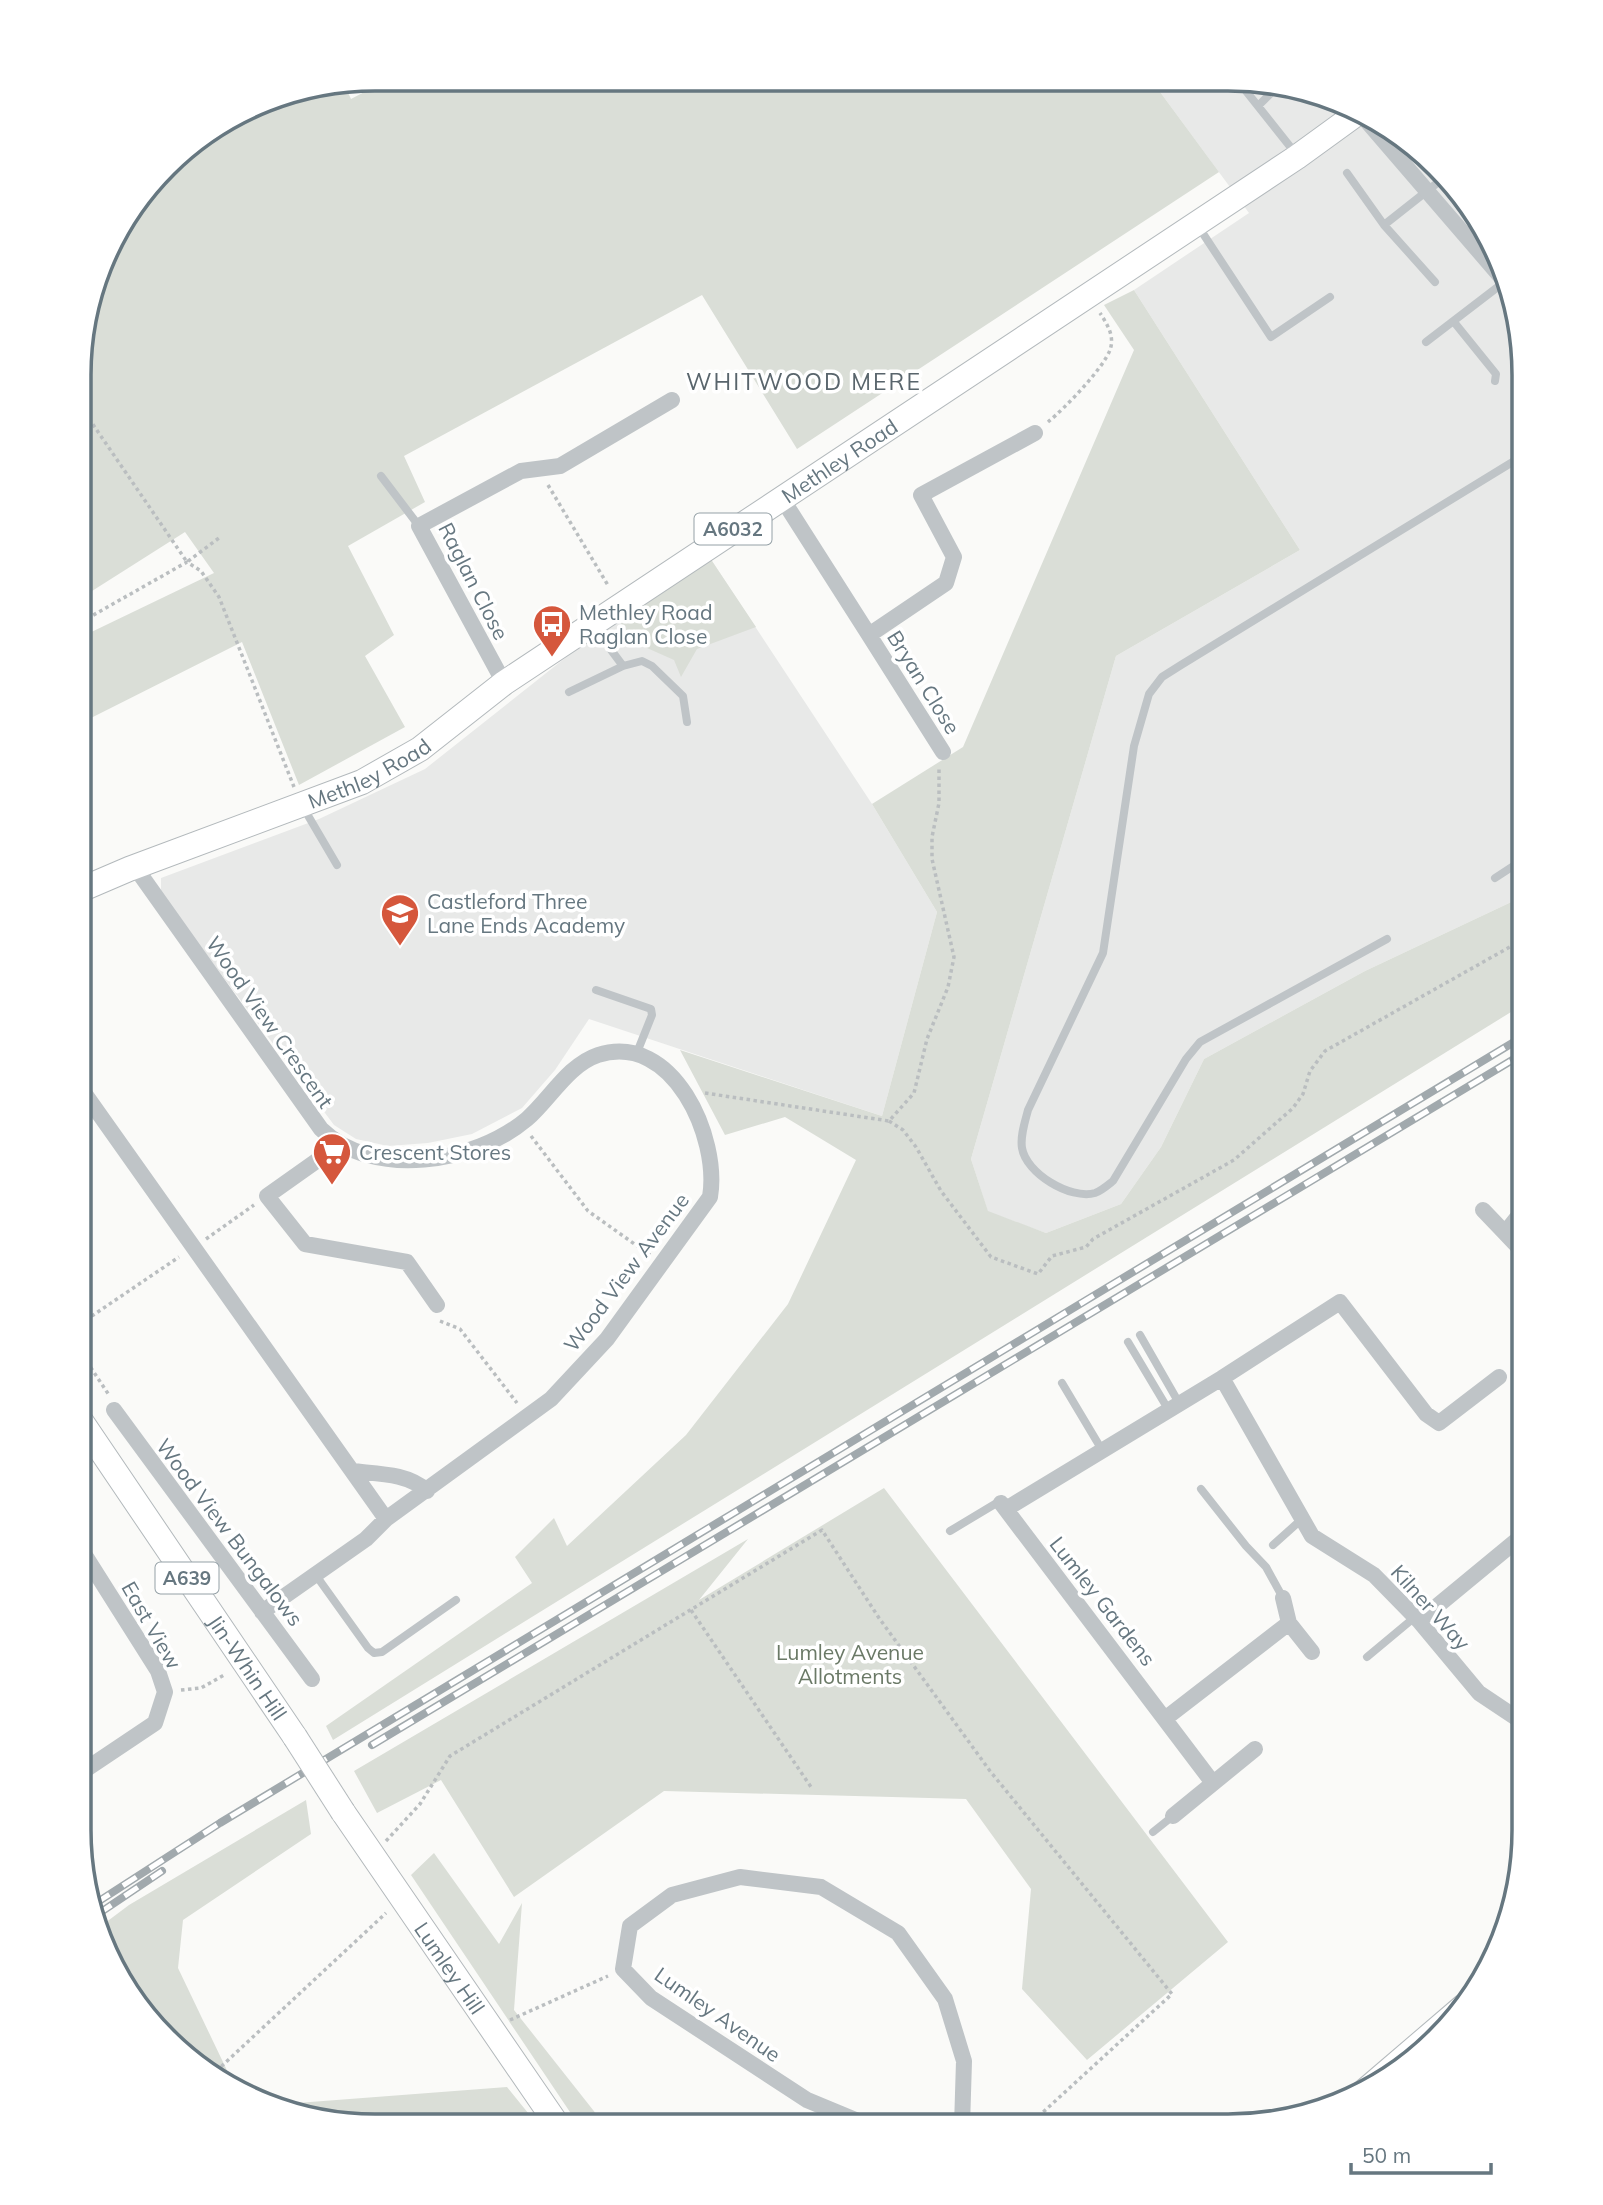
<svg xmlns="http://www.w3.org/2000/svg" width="1603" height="2205" font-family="Mulish,sans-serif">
  <rect width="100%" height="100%" fill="#fafaf8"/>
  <!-- built -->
  <path fill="#e8e9e8" d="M1152,81H1267L1341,101L1408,140L1494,244L1524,375V896L1365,971L1204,1059L1161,1147L1121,1204L1046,1233L988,1212L971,1159L1116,656L1300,550L1134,290L1249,213Z
    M710,558L872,804L937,912L882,1116L589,1019L555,1070L522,1108L472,1134L428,1143L388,1146L356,1139L334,1125L161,894V878L319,819L425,769L574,651Z"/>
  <!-- green -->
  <path fill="#daded7" d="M389,79L1152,81L1219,172L797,449L702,295L404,456L425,502L348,546L394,635L365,656L405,727L299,785L242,642L81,723V637L214,573L185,532L81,598V336L118,227L180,152L280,95L344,84L351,99Z
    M1134,290L1300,550L1116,656L971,1159L988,1211L1046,1233L1121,1204L1161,1147L1204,1059L1365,971L1524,896V1004L333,1740L326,1726L532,1583L515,1557L554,1518L567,1546L686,1435L788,1304L856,1160L785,1117L725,1135L680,1050L882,1116L937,912L872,804L963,747L1134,350L1104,305Z
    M710,558L756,627L697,649L681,677L674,660L638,644L620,622Z
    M884,1488L1228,1942L1087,2060L1022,1989L1031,1889L966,1799L664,1791L514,1897L441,1780L377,1813L354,1771L748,1539L699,1600Z
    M306,1800L311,1834L183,1920L178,1968L234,2085L210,2076L152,2025L109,1961L101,1926L129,1905Z
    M434,1853L499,1944L522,1903L514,2010L597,2115L698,2125L578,2124L411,1875Z
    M507,2087L537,2124H337L284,2104Z"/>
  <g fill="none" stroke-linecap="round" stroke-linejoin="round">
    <!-- primary casing -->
    <g stroke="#b3b9bc" stroke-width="26">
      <g id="primary">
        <path id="s1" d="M80,890L129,869L362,782L420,749L504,683L1297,157L1359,112"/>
        <path id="s2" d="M79,1418L295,1737"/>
        <path id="s3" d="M343,1812L557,2124"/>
        <path d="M1360,2095L1464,2006"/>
      </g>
    </g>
    <!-- path -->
    <path stroke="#babec0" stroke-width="3.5" stroke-dasharray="3.5 3.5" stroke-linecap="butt" d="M81,407L187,562L219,538
      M1048,422C1065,408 1102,370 1110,350C1115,336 1107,324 1100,313
      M548,485L609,587
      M81,622L187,562L201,571L219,597L294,787
      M705,1093L889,1121L914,1093L927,1039L948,987L954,957L932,859V837L939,803V768
      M889,1121L903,1130L916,1147L941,1191L991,1257L1038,1274L1052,1256L1086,1247L1093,1239L1234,1160L1293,1108L1303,1094L1310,1071L1325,1051L1524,939
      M531,1136L588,1211L650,1255
      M206,1239L254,1205
      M440,1321L460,1329L517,1403
      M80,1324L179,1257
      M80,1359L87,1362L109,1395
      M691,1610L811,1787
      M181,1690L201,1688L226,1674
      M386,1841L420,1804L450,1756L822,1530L879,1618L990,1771L1172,1994L1028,2126
      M510,2020L608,1976
      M211,2076L386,1913"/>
    <!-- lane -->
    <path stroke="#bfc4c7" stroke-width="8" d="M1238,81L1296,154
      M1258,106L1279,85
      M1347,173L1384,225L1441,180
      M1384,225L1435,282
      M1198,226L1271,337L1330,297
      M1454,322L1496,374L1495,381
      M1426,342L1503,283
      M381,476L419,526
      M594,627L623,666
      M569,692L623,666L642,661L652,666L683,696L687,722
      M303,807L337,865
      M1495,878L1524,859
      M1387,939L1200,1042L1186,1059L1113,1181C1108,1185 1101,1191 1095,1193C1070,1200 1026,1173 1022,1148C1020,1136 1025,1122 1028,1110L1103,953L1134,746L1149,694L1162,677L1181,665L1524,455
      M596,990L651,1009L652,1015L636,1055
      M1140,1335L1179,1403
      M1128,1342L1168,1409
      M1062,1383L1102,1450
      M1201,1489L1246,1546L1266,1567L1283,1598
      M950,1531L1000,1501
      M1273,1545L1302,1519
      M315,1574L368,1648L374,1653L382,1652L456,1600
      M1367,1657L1415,1617
      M1153,1832L1173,1816"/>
    <!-- street -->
    <path stroke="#bfc4c7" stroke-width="16" d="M1359,112L1501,277
      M781,497L869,635L946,583L954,557L921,495L1035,433
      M869,635L943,752
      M504,683L419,526L521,471L560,466L672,400
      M135,867L321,1129C373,1180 475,1163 527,1119C550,1099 568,1065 598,1055C673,1031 720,1138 710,1197L607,1339L551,1399L386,1519L366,1539L262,1612
      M80,1087L386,1519
      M339,1145L267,1196L305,1244L407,1262L437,1305
      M1483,1210L1505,1233
      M1524,1253L1505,1233L1524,1209
      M1222,1378L1340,1302L1426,1414L1439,1423L1499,1377
      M114,1410L312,1679
      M352,1471C378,1474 407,1473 427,1491
      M1001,1503L1213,1783
      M1006,1509L1222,1378L1312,1536L1374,1575L1419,1621L1479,1693L1524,1723
      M1283,1598L1289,1623L1312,1652
      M1419,1621L1522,1536
      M1166,1718L1289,1623
      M79,1774L155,1723L165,1692L158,1671L79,1546
      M1173,1816L1255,1749
      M913,2125L860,2122L807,2100L651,1998L623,1969L630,1926L672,1895L740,1877L821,1887L898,1933L945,1999L964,2061L962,2126"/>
    <!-- primary -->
    <use href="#primary" stroke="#fff" stroke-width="24"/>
    <!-- rail casing -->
    <g stroke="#a1a9ad" stroke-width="8">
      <path id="rail" d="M372,1745L1524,1053
        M96,1903L220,1823L1524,1036
        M98,1914L162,1871"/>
    </g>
    <!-- rail -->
    <use href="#rail" stroke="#fff" stroke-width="5" stroke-dasharray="16" stroke-linecap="butt"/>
    <!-- primary-bridge casing -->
    <g stroke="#b3b9bc" stroke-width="26" stroke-linecap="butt">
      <path id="primary-bridge" d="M295,1737L343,1812"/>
    </g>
    <!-- primary-bridge -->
    <use href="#primary-bridge" stroke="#fff" stroke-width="24"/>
  </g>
  <!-- icons -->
  <defs>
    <g id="bus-pin" transform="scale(2.0125)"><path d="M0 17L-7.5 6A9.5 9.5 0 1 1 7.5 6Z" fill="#d5573c" stroke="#fff"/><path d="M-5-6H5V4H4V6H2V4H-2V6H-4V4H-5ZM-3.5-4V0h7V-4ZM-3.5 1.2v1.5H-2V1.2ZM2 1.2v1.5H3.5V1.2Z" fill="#fff"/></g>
    <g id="school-pin" transform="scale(2.0125)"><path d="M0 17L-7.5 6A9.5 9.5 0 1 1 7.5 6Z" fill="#d5573c" stroke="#fff"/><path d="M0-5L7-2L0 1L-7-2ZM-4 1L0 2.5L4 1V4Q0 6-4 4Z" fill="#fff"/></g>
    <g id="supermarket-pin" transform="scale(2.0125)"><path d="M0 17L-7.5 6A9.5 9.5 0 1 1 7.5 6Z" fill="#d5573c" stroke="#fff"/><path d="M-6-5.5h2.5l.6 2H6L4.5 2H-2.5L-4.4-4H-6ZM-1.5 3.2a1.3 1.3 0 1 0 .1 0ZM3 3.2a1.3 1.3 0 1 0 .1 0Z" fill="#fff"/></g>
  </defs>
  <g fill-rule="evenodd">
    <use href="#bus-pin" x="552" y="624"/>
    <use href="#school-pin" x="400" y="913"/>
    <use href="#supermarket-pin" x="332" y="1152"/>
  </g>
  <g text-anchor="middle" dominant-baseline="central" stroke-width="7" stroke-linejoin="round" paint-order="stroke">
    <!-- shield labels -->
    <g fill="#fff" stroke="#94a0a6" stroke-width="2">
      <rect x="694.5" y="513.5" width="77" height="31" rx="5"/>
      <rect x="155.5" y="1562.5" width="63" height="31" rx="5"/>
    </g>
    <g font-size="19" font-weight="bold" fill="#667780">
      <text x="733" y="529">A6032</text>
      <text x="187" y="1578">A639</text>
    </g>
    <!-- street labels -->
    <g font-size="21" fill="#667780" stroke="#fff">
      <text stroke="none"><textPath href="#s1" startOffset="878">Methley Road</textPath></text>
      <text transform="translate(474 581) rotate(63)">Raglan Close</text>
      <text transform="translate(924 682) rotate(58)">Bryan Close</text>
      <text stroke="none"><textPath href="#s1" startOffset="312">Methley Road</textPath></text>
      <text transform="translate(270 1022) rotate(55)">Wood View Crescent</text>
      <text transform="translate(626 1272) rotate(-53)">Wood View Avenue</text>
      <text transform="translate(230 1532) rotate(53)">Wood View Bungalows</text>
      <text transform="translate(1103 1601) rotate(52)">Lumley Gardens</text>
      <text transform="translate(1431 1607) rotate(48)">Kilner Way</text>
      <text transform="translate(152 1625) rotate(60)">East View</text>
      <text stroke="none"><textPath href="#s2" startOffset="301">Jin-Whin Hill</textPath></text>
      <text stroke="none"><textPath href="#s3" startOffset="189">Lumley Hill</textPath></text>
      <text transform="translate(718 2014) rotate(35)">Lumley Avenue</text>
    </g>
    <!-- poi labels -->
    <g font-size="21" fill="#667780" stroke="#fff" text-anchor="start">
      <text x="579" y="612">Methley Road<tspan x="579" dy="24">Raglan Close</tspan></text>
      <text x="427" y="901">Castleford Three<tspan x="427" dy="24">Lane Ends Academy</tspan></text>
      <text x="359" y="1152">Crescent Stores</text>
    </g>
    <!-- park labels -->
    <g font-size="21" fill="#6a7966" stroke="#fff">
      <text x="850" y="1652">Lumley Avenue<tspan x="850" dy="24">Allotments</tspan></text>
    </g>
    <!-- neighbourhood labels -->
    <g font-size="23" letter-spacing="2" fill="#59656c" stroke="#fff">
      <text x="804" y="381">WHITWOOD MERE</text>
    </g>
  </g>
  <!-- crop -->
  <path d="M0 0H1603V2205H0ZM375 91H1228A284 284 0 0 1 1512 375V1830A284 284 0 0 1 1228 2114H375A284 284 0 0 1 91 1830V375A284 284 0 0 1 375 91Z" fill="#fff" fill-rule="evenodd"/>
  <path fill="none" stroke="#667780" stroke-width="3.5" d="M375 91H1228A284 284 0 0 1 1512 375V1830A284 284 0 0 1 1228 2114H375A284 284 0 0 1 91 1830V375A284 284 0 0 1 375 91Z"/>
  <!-- scale -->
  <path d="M1351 2163v10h140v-10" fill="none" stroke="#667780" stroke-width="3.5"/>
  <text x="1362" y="2163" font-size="21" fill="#667780" stroke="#ffffff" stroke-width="5" paint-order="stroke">50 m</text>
</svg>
